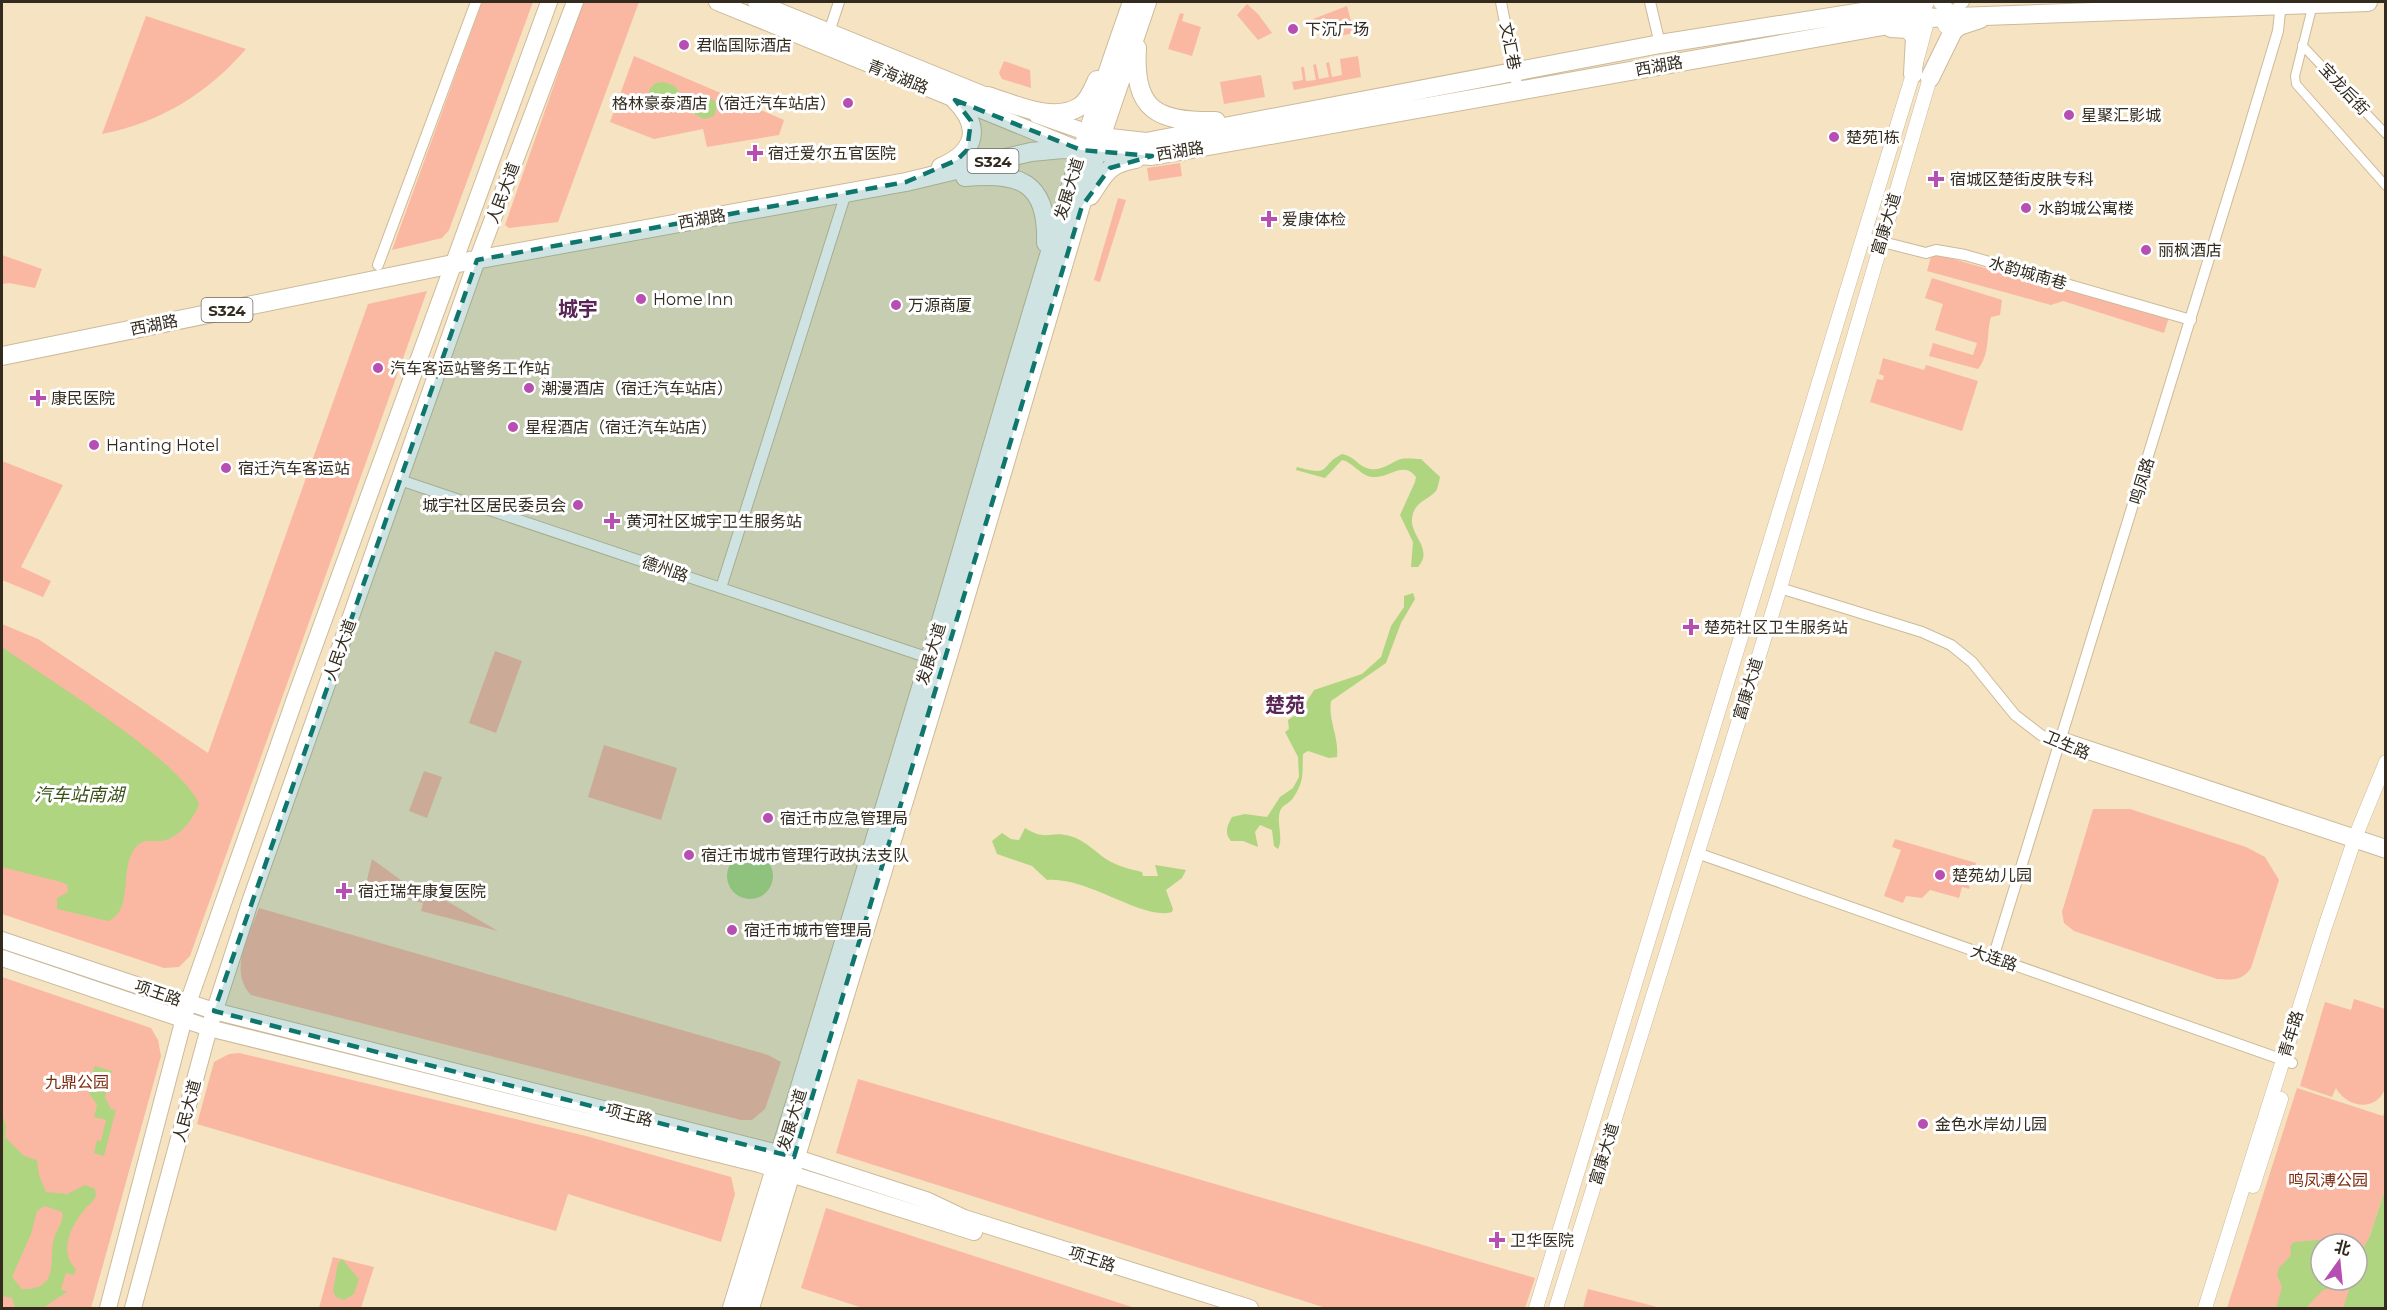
<svg xmlns="http://www.w3.org/2000/svg" width="2387" height="1310" font-family="Montserrat,'Noto Sans SC',sans-serif">
  <rect width="100%" height="100%" fill="#f5e3c1"/>
  <!-- green -->
  <path fill="#fab8a3" fill-rule="evenodd" d="M482,2H533L449,230L442,238L392,250Z
    M583,2H639L558,222L509,228L505,225Z
    M1247,4L1258,14L1272,33L1258,40L1237,15Z
    M1347,6L1354,33L1321,40L1313,19Z
    M1180,13L1184,14L1182,21L1201,27L1192,56L1168,49Z
    M146,16L246,49C208,93 160,123 102,134Z
    M634,56L784,120L779,135L707,147L703,129L654,139L610,122Z
    M1358,56L1361,77L1294,90L1292,82L1303,80L1301,67H1304L1306,81L1316,80L1313,65L1316,64L1319,79L1329,77L1326,63L1329,62L1332,77L1342,75L1340,59Z
    M1004,61L1030,70L1031,88L1002,79L999,73Z
    M1261,75L1265,97L1224,104L1220,82Z
    M1180,163L1182,176L1149,181L1147,168Z
    M1118,198L1126,200L1100,282L1094,280Z
    M1932,253L2016,277L2022,274L2169,317L2164,333L2063,301L2051,305L1927,271Z
    M2,255L42,269L35,288L9,283L2,284Z
    M1932,278L2002,300L2000,315L1991,317C1986,332 1991,353 1978,369L1929,356L1933,343L1973,355L1977,343L1935,330L1943,304L1925,298Z
    M427,291L190,956L179,967L164,968L2,914V624L38,639L208,753L368,304Z
    M1883,358L1924,370L1926,365L1978,381L1962,431L1870,402L1877,379L1883,380L1884,376L1879,374Z
    M2,461L63,485L21,567L51,581L43,597L2,580Z
    M495,651L522,661L496,733L469,723Z
    M604,745L677,768L661,820L588,797Z
    M424,771L442,777L427,818L409,811Z
    M2093,809H2130L2246,847L2265,857L2279,880L2251,968C2242,981 2233,980 2217,979L2074,931L2064,923L2062,912Z
    M1895,839L1976,863L1969,889L1962,887L1959,898L1930,890L1922,898L1906,896L1903,903L1884,896L1901,850L1892,847Z
    M372,859L409,886L414,882L498,931L421,911L423,903L365,888Z
    M259,908L768,1055L781,1062L765,1109L752,1120H741L251,995C228,971 249,935 259,908Z
    M2,977L151,1028L158,1040L161,1056L91,1308H2Z
    M2354,999L2385,1009V1089C2376,1112 2347,1108 2336,1088L2332,1097L2300,1086L2325,1002L2351,1010Z
    M239,1053L586,1136L731,1177L735,1194L721,1242L568,1194L556,1231L197,1124L214,1062L229,1054Z
    M858,1079L1535,1278L1525,1308H1326L836,1153Z
    M2297,1088L2383,1116L2385,1110V1190L2369,1238L2359,1308H2227ZM2321,1244H2357V1280H2321Z
    M826,1208L1135,1308H863L801,1288Z
    M333,1257L374,1267L361,1308H319Z
    M1588,1289L1661,1308H1583Z"/>
  <!-- water -->
  <path fill="#afd581" fill-rule="evenodd" d="M664,82L675,86L684,99L705,97L714,100L717,106L714,116L704,119L689,111L662,112L653,109C647,101 646,89 656,83Z
    M1342,454C1355,456 1358,467 1370,469C1383,471 1391,462 1401,459C1407,458 1415,459 1421,459L1440,477C1439,481 1438,488 1436,491C1426,502 1414,501 1412,519C1410,536 1434,549 1418,567H1411L1413,542L1400,515L1415,482L1416,477C1404,461 1391,476 1376,477C1361,478 1355,463 1342,460L1325,478L1296,470L1297,467C1334,477 1318,466 1342,454Z
    M1413,593L1415,599L1401,623L1386,663L1331,701C1328,721 1339,736 1337,757L1329,758L1308,751L1303,754C1302,773 1305,780 1293,798C1289,804 1283,804 1280,811C1276,824 1284,837 1278,849L1274,846L1272,830L1260,825L1255,832L1258,847L1243,841H1231C1224,833 1227,826 1232,817L1245,814L1267,817L1280,797L1293,788L1299,777L1298,757L1285,732L1289,729L1288,720L1300,712L1314,690L1362,674L1381,657L1391,626L1404,607V596Z
    M2,647C47,679 180,759 199,804C194,819 179,838 162,841C151,842 144,838 136,847C118,868 135,910 108,921L57,909V898L68,892L67,885L61,882L2,867Z
    M1025,828C1047,842 1050,830 1070,836C1085,840 1094,851 1106,859C1117,866 1129,869 1142,872L1143,876H1158L1155,865L1186,870L1182,878L1166,890L1173,909L1172,912C1143,921 1087,876 1047,880L1032,866L997,854L992,841L1002,833L1011,839L1019,840Z
    M727 876a23 23 0 1 1 46 0a23 23 0 1 1-46 0Z
    M95,1066L112,1071L105,1097L111,1109L116,1110L104,1156L94,1153L97,1140L101,1141L106,1120L94,1117L97,1105L89,1093L90,1089L79,1085L83,1072L92,1074Z
    M2,1113L6,1127L5,1137L24,1156L37,1160L39,1175L46,1192L67,1194L85,1185L95,1189L96,1195C94,1202 89,1204 85,1209C71,1226 58,1251 76,1269L74,1275L66,1273L61,1289L67,1292L43,1308H15L12,1298L2,1296ZM45,1206L62,1212C64,1222 57,1229 54,1238C48,1260 61,1290 22,1289L12,1277L31,1234L37,1211Z
    M2385,1190V1308H2343L2349,1290L2345,1284L2323,1290L2306,1308H2276L2282,1287L2277,1275L2279,1268L2291,1255L2290,1247L2294,1242L2319,1240L2327,1244H2321V1280H2357V1259L2369,1238Z
    M342,1259L359,1279L354,1294L344,1300L336,1297L333,1291L338,1263Z"/>
  <g fill="none" stroke-linecap="round" stroke-linejoin="round">
    <!-- pedestrian casing -->
    <g stroke="#ccba9a" stroke-width="10">
      <path id="pedestrian" d="M2313,4L2295,76L2296,84L2386,186
        M2302,45L2386,134"/>
    </g>
    <!-- minor casing -->
    <g stroke="#ccba9a" stroke-width="12">
      <path id="minor" d="M1501,2L1518,91
        M1650,2L1660,44
        M1948,15L1964,2
        M829,32L839,2
        M1863,237L1926,253L1936,250L1965,255L2191,320
        M378,265L476,2
        M400,480L929,658
        M721,588L846,193
        M1780,588L1922,632L1951,645L1972,662L2015,715L2041,735L2061,745L2386,853
        M2058,736L2386,845
        M1697,853L2292,1063
        M1993,958L2239,161L2278,31L2281,2"/>
    </g>
    <!-- tertiary casing -->
    <g stroke="#ccba9a" stroke-width="15">
      <path id="tertiary" d="M1940,2L1948,10L1945,26
        M2253,1186L2281,1099
        M1536,1308L1913,74L1928,18L1926,11
        M1556,1308L1780,588L1932,71
        M2205,1308L2324,930L2356,835L2386,762"/>
    </g>
    <!-- secondary casing -->
    <g stroke="#ccba9a" stroke-width="18">
      <path id="secondary" d="M717,2L1077,149
        M756,2L999,101
        M1037,115L1100,137
        M2,940L214,1011L794,1157L926,1200L964,1218L1250,1308
        M2,958L209,1028L759,1164L974,1232
        M108,1308L188,1003L297,693L549,2
        M133,1308L209,1028L250,902L472,274L575,2"/>
    </g>
    <!-- primary casing -->
    <g stroke="#ccba9a" stroke-width="20">
      <path id="primary" d="M1891,28L1908,29L1915,37L1913,74
        M1137,48C1133,111 1157,122 1216,121
        M1930,78L1953,31L1959,26L1980,19
        M988,96C1014,104 1053,123 1079,107C1088,102 1093,89 1097,80
        M1101,137L1146,142L1660,44L1925,2
        M941,167C976,152 982,127 955,100
        M965,177C1019,172 1048,181 1046,243
        M1090,196C1105,174 1107,164 1136,159
        M2,356L453,264L906,182L1031,152L1063,149L1152,156L1928,18L2368,2
        M732,1308C801,1085 869,862 936,638C999,425 1058,211 1132,2
        M750,1308L951,646L1101,137L1147,2"/>
    </g>
    <!-- pedestrian -->
    <use href="#pedestrian" stroke="#fff" stroke-width="8"/>
    <!-- minor -->
    <use href="#minor" stroke="#fff" stroke-width="10"/>
    <!-- tertiary -->
    <use href="#tertiary" stroke="#fff" stroke-width="14"/>
    <!-- secondary -->
    <use href="#secondary" stroke="#fff" stroke-width="16"/>
    <!-- primary -->
    <use href="#primary" stroke="#fff" stroke-width="18"/>
  </g>
  <!-- marked area -->
  <path fill="#0f766e" fill-opacity="0.2" stroke="#0f766e" stroke-width="4.5" stroke-dasharray="12 8" stroke-linejoin="round" d="M955,100L1081,150L1152,156L1110,168L1082,206L794,1157L214,1011L477,260L906,182L957,160L967,150L971,121Z"/>
  <!-- markers -->
  <g fill="#b74fb2" stroke="#fff" stroke-width="2">
    <circle cx="1293" cy="29" r="6"/>
    <circle cx="684" cy="45" r="6"/>
    <circle cx="848" cy="103" r="6"/>
    <circle cx="2069" cy="115" r="6"/>
    <circle cx="1834" cy="137" r="6"/>
    <path d="M752 144h6v6h6v6h-6v6h-6v-6h-6v-6h6z"/>
    <path d="M1933 170h6v6h6v6h-6v6h-6v-6h-6v-6h6z"/>
    <circle cx="2026" cy="208" r="6"/>
    <path d="M1266 210h6v6h6v6h-6v6h-6v-6h-6v-6h6z"/>
    <circle cx="2146" cy="250" r="6"/>
    <circle cx="641" cy="299" r="6"/>
    <circle cx="896" cy="305" r="6"/>
    <circle cx="378" cy="368" r="6"/>
    <circle cx="529" cy="388" r="6"/>
    <path d="M35 389h6v6h6v6h-6v6h-6v-6h-6v-6h6z"/>
    <circle cx="513" cy="427" r="6"/>
    <circle cx="94" cy="445" r="6"/>
    <circle cx="226" cy="468" r="6"/>
    <circle cx="578" cy="505" r="6"/>
    <path d="M609 512h6v6h6v6h-6v6h-6v-6h-6v-6h6z"/>
    <path d="M1688 618h6v6h6v6h-6v6h-6v-6h-6v-6h6z"/>
    <circle cx="768" cy="818" r="6"/>
    <circle cx="689" cy="855" r="6"/>
    <circle cx="1940" cy="875" r="6"/>
    <path d="M341 882h6v6h6v6h-6v6h-6v-6h-6v-6h6z"/>
    <circle cx="732" cy="930" r="6"/>
    <circle cx="1923" cy="1124" r="6"/>
    <path d="M1494 1231h6v6h6v6h-6v6h-6v-6h-6v-6h6z"/>
  </g>
  <g text-anchor="middle" dominant-baseline="central" stroke-width="6" stroke-linejoin="round" paint-order="stroke">
    <!-- shield labels -->
    <g fill="#fff" stroke="#706b62" stroke-width="1.5">
      <rect x="967.5" y="149" width="51" height="24" rx="4.5"/>
      <rect x="201.5" y="298" width="51" height="24" rx="4.5"/>
    </g>
    <g font-size="15" font-weight="bold" fill="#322b1e">
      <text x="993" y="161">S324</text>
      <text x="227" y="310">S324</text>
    </g>
    <!-- poi labels -->
    <g font-size="16" fill="#322b1e" stroke="#fff" text-anchor="start">
      <text x="1305" y="29">下沉广场</text>
      <text x="696" y="45">君临国际酒店</text>
      <text x="836" y="103" text-anchor="end">格林豪泰酒店（宿迁汽车站店）</text>
      <text x="2081" y="115">星聚汇影城</text>
      <text x="1846" y="137">楚苑1栋</text>
      <text x="768" y="153">宿迁爱尔五官医院</text>
      <text x="1950" y="179">宿城区楚街皮肤专科</text>
      <text x="2038" y="208">水韵城公寓楼</text>
      <text x="1282" y="219">爱康体检</text>
      <text x="2158" y="250">丽枫酒店</text>
      <text x="653" y="299">Home Inn</text>
      <text x="908" y="305">万源商厦</text>
      <text x="390" y="368">汽车客运站警务工作站</text>
      <text x="541" y="388">潮漫酒店（宿迁汽车站店）</text>
      <text x="51" y="398">康民医院</text>
      <text x="525" y="427">星程酒店（宿迁汽车站店）</text>
      <text x="106" y="445">Hanting Hotel</text>
      <text x="238" y="468">宿迁汽车客运站</text>
      <text x="566" y="505" text-anchor="end">城宇社区居民委员会</text>
      <text x="626" y="521">黄河社区城宇卫生服务站</text>
      <text x="1704" y="627">楚苑社区卫生服务站</text>
      <text x="780" y="818">宿迁市应急管理局</text>
      <text x="701" y="855">宿迁市城市管理行政执法支队</text>
      <text x="1952" y="875">楚苑幼儿园</text>
      <text x="358" y="891">宿迁瑞年康复医院</text>
      <text x="744" y="930">宿迁市城市管理局</text>
      <text x="1935" y="1124">金色水岸幼儿园</text>
      <text x="1510" y="1240">卫华医院</text>
    </g>
    <!-- street labels -->
    <g font-size="16" fill="#322b1e" stroke="#fff">
      <text transform="translate(1510 46) rotate(79)">文汇巷</text>
      <text transform="translate(1659 66) rotate(-10)">西湖路</text>
      <text transform="translate(898 77) rotate(22)">青海湖路</text>
      <text transform="translate(2344 89) rotate(47)">宝龙后街</text>
      <text transform="translate(1180 151) rotate(-9)">西湖路</text>
      <text transform="translate(1069 189) rotate(-73)">发展大道</text>
      <text transform="translate(503 193) rotate(-69)">人民大道</text>
      <text transform="translate(702 219) rotate(-10)">西湖路</text>
      <text transform="translate(1886 224) rotate(-73)">富康大道</text>
      <text transform="translate(2028 273) rotate(16)">水韵城南巷</text>
      <text transform="translate(154 325) rotate(-11)">西湖路</text>
      <text transform="translate(2142 481) rotate(-73)">鸣凤路</text>
      <text transform="translate(665 569) rotate(19)">德州路</text>
      <text transform="translate(340 650) rotate(-70)">人民大道</text>
      <text transform="translate(931 654) rotate(-73)">发展大道</text>
      <text transform="translate(1748 689) rotate(-73)">富康大道</text>
      <text transform="translate(2067 745) rotate(23)">卫生路</text>
      <text transform="translate(1994 958) rotate(19)">大连路</text>
      <text transform="translate(158 993) rotate(19)">项王路</text>
      <text transform="translate(2291 1034) rotate(-73)">青年路</text>
      <text transform="translate(187 1111) rotate(-75)">人民大道</text>
      <text transform="translate(629 1115) rotate(14)">项王路</text>
      <text transform="translate(792 1120) rotate(-73)">发展大道</text>
      <text transform="translate(1604 1154) rotate(-73)">富康大道</text>
      <text transform="translate(1092 1259) rotate(18)">项王路</text>
    </g>
    <!-- park labels -->
    <g font-size="16" fill="#7b2a0f" stroke="#fff">
      <text x="77" y="1082">九鼎公园</text>
      <text x="2328" y="1180">鸣凤溥公园</text>
    </g>
    <!-- water labels -->
    <g font-size="18" font-style="italic" fill="#395116" stroke="#fff">
      <text x="79" y="795">汽车站南湖</text>
    </g>
    <!-- quarter labels -->
    <g font-size="20" font-weight="bold" fill="#582555" stroke="#fff">
      <text x="578" y="309">城宇</text>
      <text x="1285" y="705">楚苑</text>
    </g>
  </g>
  <!-- border -->
  <rect width="2387" height="1310" fill="none" stroke="#322b1e" stroke-width="6"/>
  <!-- north arrow -->
  <g transform="translate(2339 1262) rotate(15)"><circle r="28" fill="#ffffff" stroke="#adaaa5" stroke-width="1.5"/>
  <path d="M0-4.5L10 22L0 15L-10 22Z" fill="#b74fb2"/>
  <text y="-9" font-size="16" font-weight="bold" text-anchor="middle" fill="#322b1e">北</text>
  </g>
</svg>
